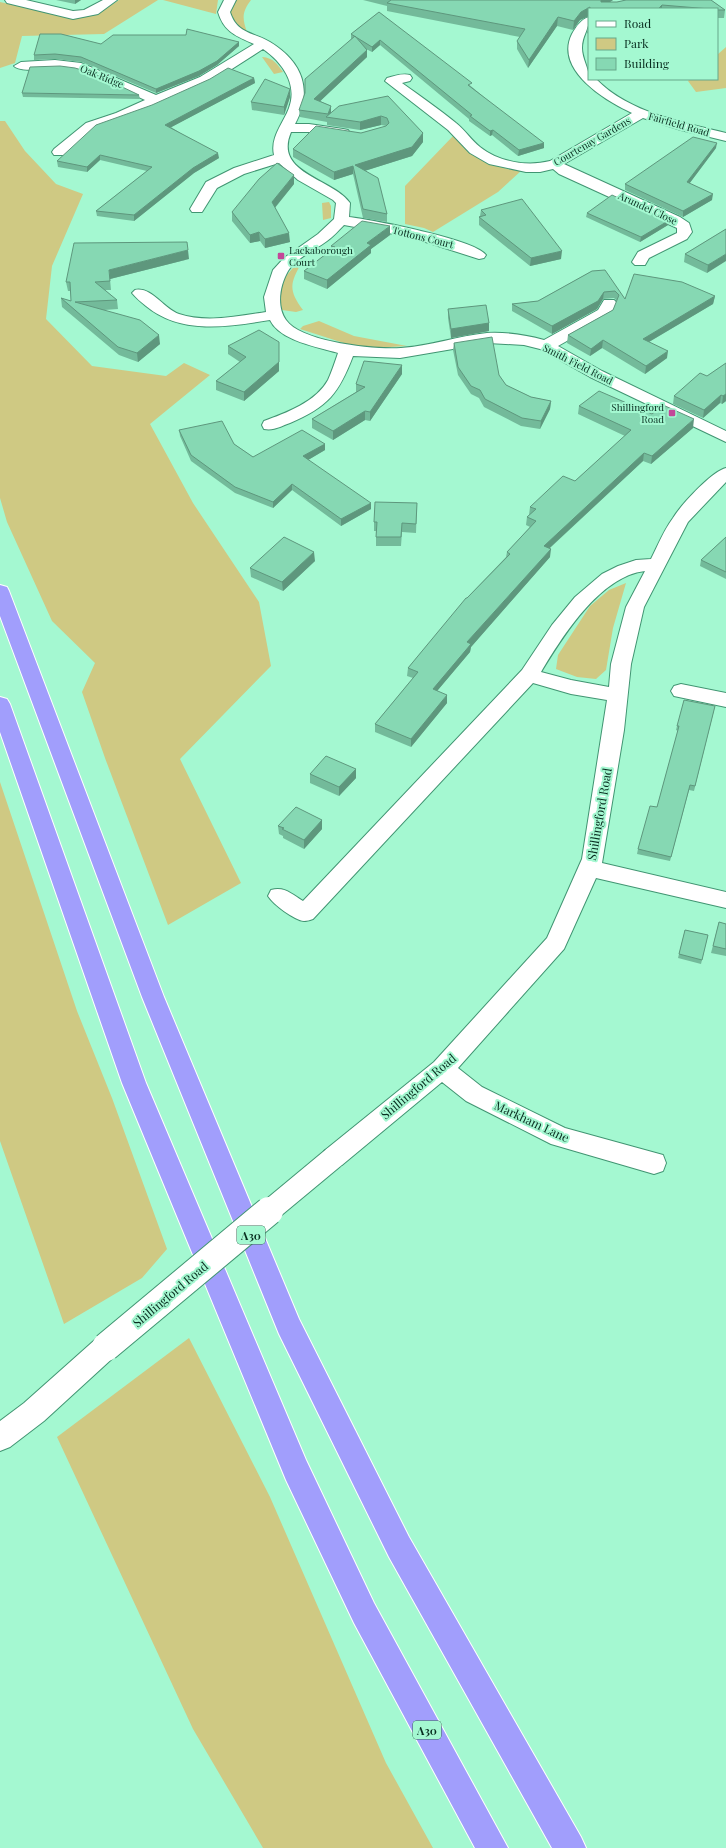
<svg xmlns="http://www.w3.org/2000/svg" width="726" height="1848" font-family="'Playfair Display',serif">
  <rect width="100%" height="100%" fill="#a4f8d1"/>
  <!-- green -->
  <path fill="#cfc983" d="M119,0H158L104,34L22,36L15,63L0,68V2L74,18L99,13Z
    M163,0H218L216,14Z
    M236,0H251C242,12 242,18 247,32L237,26L230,14L231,7Z
    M726,47V88L696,92L688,81L690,79H717V55Z
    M262,57C274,58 277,64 283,72L274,74Z
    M0,121H5L25,151L56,184L83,194L52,266L46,319L92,366L166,376L184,363L210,375L150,424L193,503L259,602L271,666L180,759L241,883L168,925L105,758L82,692L95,663L52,621L7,522L0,498Z
    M453,136C473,154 493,169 521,171L498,192L433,232L424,228L405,224V186Z
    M329,202L331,206V218L323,220L322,203Z
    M298,262H302C290,283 288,290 303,310L296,312L282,310C276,284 282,281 298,262Z
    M319,321L354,336L407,346L374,348L350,345L300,329L303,326Z
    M626,583L613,628L606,670L596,679L577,677L556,669L558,655L590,606L609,590Z
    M0,782L77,1011L112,1098L167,1249L142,1278L64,1324L0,1141Z
    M189,1338L270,1497L386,1763L433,1848H263L193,1729L57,1437Z"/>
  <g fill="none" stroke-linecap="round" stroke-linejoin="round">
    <!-- minor casing -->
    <g stroke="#419572" stroke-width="2">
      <path id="minor" d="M5,0H26L73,11L84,10L103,0H117L98,14L73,19L7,3Z
        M224,0H236L230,12C237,34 253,32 270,42C303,62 313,91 295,124H309L343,129L348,130L350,133L348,136L343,137L309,132H291C273,174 333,178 350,203L349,217C372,220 475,239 486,255L484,258L479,259L410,237L344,225C339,230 333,237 327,241C315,250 296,258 288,271C280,285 276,306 286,320C301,342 375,350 401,348C430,346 458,336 487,333C506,332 526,335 544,340L598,310L604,300H614L617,303L611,316L558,346L602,371L726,431V442L590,377L540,349L524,345L488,343L400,358L353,356C339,393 328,407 290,423C281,426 274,431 264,429L262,425L264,421C286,413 316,402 328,380C332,371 335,362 338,353C318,347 280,341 270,320C228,327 181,335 146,306C141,302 136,298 132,293L135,290C151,286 164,309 179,314C206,323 239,316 266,312L264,297L273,270L284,258L318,234L334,219L336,203L333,200L298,180L279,163L244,174L217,188L202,212H192L190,209L206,182L234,168L274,155C270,137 283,124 289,108C298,84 282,62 263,49L210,83L126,119L96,129L64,155H54L52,152L54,149L86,123L116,113L145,100C120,89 93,72 65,69C55,68 19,73 14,66L21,62L55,60L81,63L156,95L200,77L254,44C236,36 224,32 218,12Z
        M589,17C589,31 582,35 582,48C582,59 589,68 589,79H596C629,113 682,122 726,133V141L681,130L643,118L564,164L680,217L689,223L692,232L687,239L649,258L645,265H635L632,262L638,252L677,233V228L559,174L553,169L540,172H526L489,164L470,153L448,130L385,81L387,78C395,76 402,73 410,75L412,78L410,81L402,83C420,96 439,109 456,123C465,130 471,140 480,147C499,162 527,167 550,161L632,113C606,101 554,70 572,34C576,27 581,19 589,17Z
        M726,468V482L688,522L644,607L631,664L624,730L602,863L726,892V908L596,878L564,949L458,1068L482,1087L565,1128L663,1155L666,1163L663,1171L654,1174L551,1144L466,1101L442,1082L342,1165L333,1169L324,1165L321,1158L324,1151L434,1062L547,938L582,859L607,700L571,694L533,683L313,919C310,920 307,921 304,921C294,920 273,904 268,896L271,890C284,886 292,894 303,901L522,670L552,625L575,597L602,574L618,566L636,560L651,559C658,545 664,530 673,518C681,505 712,471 726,468ZM645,571L626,607L611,664L609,687L571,680L541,672C562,637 600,576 645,571Z
        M681,684L726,693V707L674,696L671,691L674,686Z
        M106,1335L115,1338L119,1347L115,1356L44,1421L10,1447L0,1451V1421L24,1403L97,1338Z"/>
    </g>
    <!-- highway casing -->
    <g stroke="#fff" stroke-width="2">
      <path id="highway" d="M0,585L7,587L9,591L164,997L299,1319L409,1537L581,1837L586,1848H552L389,1557L279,1334L142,997L0,616Z
        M0,697L7,699L10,704L146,1083L306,1460L374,1603L508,1848H475L354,1623L286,1480L122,1083L0,732Z"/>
    </g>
    <!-- minor -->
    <use href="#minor" fill="#fff" fill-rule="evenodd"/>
    <!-- highway -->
    <use href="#highway" fill="#a19efc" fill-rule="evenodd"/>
    <!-- minor-bridge-far1 casing -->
    <g stroke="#419572" stroke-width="24" stroke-linecap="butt">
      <path id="minor-bridge-far1" d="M268,1212L333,1158"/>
    </g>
    <!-- minor-bridge casing -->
    <g stroke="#419572" stroke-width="30" stroke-linecap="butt">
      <path id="minor-bridge" d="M106,1347L269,1211"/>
    </g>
    <!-- minor-bridge-far1 -->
    <use href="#minor-bridge-far1" stroke="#fff" stroke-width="22"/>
    <!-- minor-bridge -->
    <use href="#minor-bridge" stroke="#fff" stroke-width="28"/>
  </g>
  <!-- wall -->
  <path fill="#73ba9a" d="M56,0H81L75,4Z
    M363,0H613L610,2H617L626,0H711L725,10L724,18H717V9H589V16L580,20L573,30L557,26L528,68L517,49V41L520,37L387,11V6Z
    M379,12L472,87L544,148L518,156L492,135L490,136L469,121V119L380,45L372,52L366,49L367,57L320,101L331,106V113L388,96L423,142L412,156L364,171L387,214V222L363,218L353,174L334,180L293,157V149L361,133L387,126L381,125L360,130L327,125V122L300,117L299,110L351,39V34Z
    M589,21V34L587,33Z
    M239,42V46L217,65L199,76L156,93L82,62L55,59L34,60V55Z
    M254,78L255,83L171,127L219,158L194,173L134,221L97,216L96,211L147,171L100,160L87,172L58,167L57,161Z
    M22,93L139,95L140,99L23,97Z
    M290,97L284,115L252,110L251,102Z
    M716,148L689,184L712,200L683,217L625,190V184Z
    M294,184L275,208L290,242L265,248L260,241L250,243L232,221V212Z
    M481,210L561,259L530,266L479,225V217L480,216Z
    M587,213L668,221V225L640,242L586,217Z
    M726,229L707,273L684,262L685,254Z
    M390,235L371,249V253L327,289L304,279V271L331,250V246Z
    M189,259L110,279L111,290H105L117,300L118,309L104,310L160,344L138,362L119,355L62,307L61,298L71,301V291H68L66,282Z
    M592,271L625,299L715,296L713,304L649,342L667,358L645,374L602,348L590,356L567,343L568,335L613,310L617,301L614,298L603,299L597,309L552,334L512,311V304L538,301Z
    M448,309L489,323V331L451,338L448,318Z
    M454,343L499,375L506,385L531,397L551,401L550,409L540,429L521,426L484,407L479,398L471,394L458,375L453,350Z
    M228,346L279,371L244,401L216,390V381L240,362L228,354Z
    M726,363V401L722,404L720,403L703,418L673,404L674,396L707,376Z
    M402,365V374L370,421L365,420L333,440L312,428V419L356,392V384Z
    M579,406L652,414L693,428L651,464L643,461L550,548V557L471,647L470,652L437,691L447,703L411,747L375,732V724L413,678L407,676L408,668L467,598L506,557L507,552L530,527L526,525L527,517L529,515L530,507L575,481L625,436L578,414Z
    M179,430L234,444L253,457L325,444V450L308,460L371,509L341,526L292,490L273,508L235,493L191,461L180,436Z
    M417,503L416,533L402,532L401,546H376V531H374V522Z
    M726,537V579L700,566L701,560Z
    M315,561L283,591L251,577L250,568Z
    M715,706L694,791L689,790L670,861L637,854L638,849L657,807L678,731L676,730L677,726Z
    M356,769V778L339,796L310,783V774Z
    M322,820V829L304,849L283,838V836L279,834L278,826Z
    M719,922L726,924V956L711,953Z
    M685,930L708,935L701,964L678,958Z"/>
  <!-- shaded-wall -->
  <path fill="#5e977d" d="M75,0H81L75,4Z
    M601,0H613L600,8Z
    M662,5V9H658Z
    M590,7V9H589V16L580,20L573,30L574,21L581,12Z
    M558,17L557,26L528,68L529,60Z
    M380,40V45L372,52V47Z
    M239,42V46L217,65L199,76L156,93V89Z
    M367,50V57L314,107V99Z
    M254,78L255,83L166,130L165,125Z
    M290,89V97L284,115V107Z
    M331,106V113L328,117V114Z
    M381,116V125L360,130V122Z
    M493,130L492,135L490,136V131Z
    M423,133V142L412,156L355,174V165Z
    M544,143V148L518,156L519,150Z
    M717,143L716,148L686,188L687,182Z
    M218,153L219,158L194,173L134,221V215L193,168Z
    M100,155V160L87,172V167Z
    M353,166V174L334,180V172Z
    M294,175V184L272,211V202Z
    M713,194L712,200L683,217V211Z
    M668,221V225L640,242L641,237Z
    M390,226V235L371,249V253L327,289V280L367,243Z
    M259,232L260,241L250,243V235Z
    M289,233L290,242L265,248V239Z
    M188,250L189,259L110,279L109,270Z
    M562,251L561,259L530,266L531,258Z
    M726,254V261L707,273L708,265Z
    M604,292L603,299L597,309L552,334V326Z
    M715,296L713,304L642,346L643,339Z
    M489,323V331L451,338V329Z
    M159,335L160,344L138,362L137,353Z
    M603,340L602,348L590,356L591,349Z
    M279,342V371L244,401V392Z
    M668,351L667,358L645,374L646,366Z
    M402,365V374L370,421V412Z
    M726,394V401L722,404L723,396Z
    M721,395L720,403L703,418L704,410Z
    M551,401L550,409L540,429L541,421Z
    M365,411V420L333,440V431Z
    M694,419L693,428L651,464L652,456Z
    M325,444V450L303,463V456Z
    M644,453L643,461L543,554L544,546Z
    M292,484V490L273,508V502Z
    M371,503V509L341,526V519Z
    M551,549L550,557L471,647L470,652L432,697L433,689L467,642Z
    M314,552L315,561L283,591L282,582Z
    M447,695V703L411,747V739Z
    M356,769V778L339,796V787Z
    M322,820V829L304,849V840Z"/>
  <!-- building -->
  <path fill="#86d8b3" stroke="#5e977d" d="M391,0H601V2H617L626,0H711L725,10H717V9H710L662,5L658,9H590V7L581,12L574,21L558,17L529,60L517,41L525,29L387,3Z
    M379,12L472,83L468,85L544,143L519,150L493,130L490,131L470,116L472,115L380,40L372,47L351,34Z
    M187,29L239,42L217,61L199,71L156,89L81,57L55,54L34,55L40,34H61L101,44L113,35H186Z
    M355,36L367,50L314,99L331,106L328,114L299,110L305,93V79Z
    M60,66L75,68L95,74L139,95L22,93L30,67Z
    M228,68L254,78L165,125L218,153L193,168L134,215L96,211L152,167L100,155L87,167L57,161L96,125L152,105L210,79Z
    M265,79L290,89L284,107L251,102Z
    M388,96L423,133L412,147L355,165L378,178L387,214L363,209L353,166L334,172L293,149L316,126L361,133L386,126L389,123L387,118L381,116L360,122L326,117L339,106Z
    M693,137L717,143L687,182L713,194L683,211L625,184Z
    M277,163L294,175L272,202L289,233L265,239L259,232L250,235L232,212L259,179Z
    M612,195L668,221L641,237L587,213Z
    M522,199L562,251L531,258L479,217L486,215L481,210Z
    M362,221L390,226L367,243L371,245L327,280L304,271L335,247L331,246Z
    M726,229V254L708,265L685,254Z
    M187,242L188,250L109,270L110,281L95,282L117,300L75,302L140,320L159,335L137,353L118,347L61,298L71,301L70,282H66L74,243Z
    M605,270L625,299L634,274L682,282L715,296L643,339L668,351L646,366L603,340L591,349L568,335L613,310L619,295L615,291L604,292L598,301L552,326L512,304L538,301L592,271Z
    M486,305L489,323L451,329L448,309Z
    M259,330L279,342V362L244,392L216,381L246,357L228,346Z
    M492,337L499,375L506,385L531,397L551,401L541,421L522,418L485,399L480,390L471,386L458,367L454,343Z
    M364,361L402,365L370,412L365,411L333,431L312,419L365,387L356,384Z
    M726,363V394L723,396L721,395L704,410L674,396L700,373L707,376Z
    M599,391L652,414L663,405L694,419L652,456L644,453L544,546L551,549L467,642L471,644L433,689L447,695L411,739L375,724L418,672L408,668L466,598H467L510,554L507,552L536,521L527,517L536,509L530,507L563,476L575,481L631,430L579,406Z
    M222,421L234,444L253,457L302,430L325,444L303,456L371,503L341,519L292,484L273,502L235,487L191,455L179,430Z
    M375,502L417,503L416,524L402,523L401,537H376L377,522H374Z
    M284,537L314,552L282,582L250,568Z
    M726,537V572L701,560Z
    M684,700L715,706L695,786L690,785L671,857L638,849L650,806L657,807L679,726H677Z
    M326,756L356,769L339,787L310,774Z
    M296,807L322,820L304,840L282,829L284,828L278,826Z
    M719,922L726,924V949L713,946Z
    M685,930L708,935L702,960L679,954Z"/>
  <!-- markers -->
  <g fill="#c34798" stroke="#a4f8d1" stroke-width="1.5">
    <rect x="277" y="252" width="8" height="8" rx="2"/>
    <rect x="668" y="409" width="8" height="8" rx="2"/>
  </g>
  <g text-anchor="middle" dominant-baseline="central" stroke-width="4" stroke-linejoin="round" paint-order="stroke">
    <!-- far-street labels -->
    <g font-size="10" fill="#092e20" stroke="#a4f8d1">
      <text transform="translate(102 76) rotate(22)">Oak Ridge</text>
      <text transform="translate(679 124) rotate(16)">Fairfield Road</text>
      <text transform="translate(592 141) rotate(-30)">Courtenay Gardens</text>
      <text transform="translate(648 208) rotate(25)">Arundel Close</text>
      <text transform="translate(423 237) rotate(14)">Tottons Court</text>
      <text transform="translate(578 364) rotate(27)">Smith Field Road</text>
    </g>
    <!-- far-poi labels -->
    <g font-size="10" fill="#092e20" stroke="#a4f8d1" text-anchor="start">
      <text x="289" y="250">Lackaborough<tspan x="289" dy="12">Court</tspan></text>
      <text x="664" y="407" text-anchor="end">Shillingford<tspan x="664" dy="12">Road</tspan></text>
    </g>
    <!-- shield labels -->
    <g fill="#a4f8d1" stroke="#386b55" stroke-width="1">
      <rect x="237" y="1226" width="28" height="18" rx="3"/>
      <rect x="413" y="1721" width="28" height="18" rx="3"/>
    </g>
    <g font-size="11" font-weight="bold" fill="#092e20">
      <text x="251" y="1235">A30</text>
      <text x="427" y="1730">A30</text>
    </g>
    <!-- street labels -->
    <g font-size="12" fill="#092e20" stroke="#a4f8d1">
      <text transform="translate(599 814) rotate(-80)">Shillingford Road</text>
      <text transform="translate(418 1086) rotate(-40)">Shillingford Road</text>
      <text transform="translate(532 1121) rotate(25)">Markham Lane</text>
      <text transform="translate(170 1294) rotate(-40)">Shillingford Road</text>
    </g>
  </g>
  <!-- legend -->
  <rect x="588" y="8" width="130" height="72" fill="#a4f8d1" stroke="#66a78a"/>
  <rect x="596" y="21" width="20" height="6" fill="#ffffff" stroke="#66a78a"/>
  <text x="624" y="28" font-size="12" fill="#092e20">Road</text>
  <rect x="596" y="38" width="20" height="12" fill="#cfc983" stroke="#66a78a"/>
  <text x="624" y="48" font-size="12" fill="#092e20">Park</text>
  <rect x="596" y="58" width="20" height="12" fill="#86d8b3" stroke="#66a78a"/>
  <text x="624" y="68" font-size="12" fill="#092e20">Building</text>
</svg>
